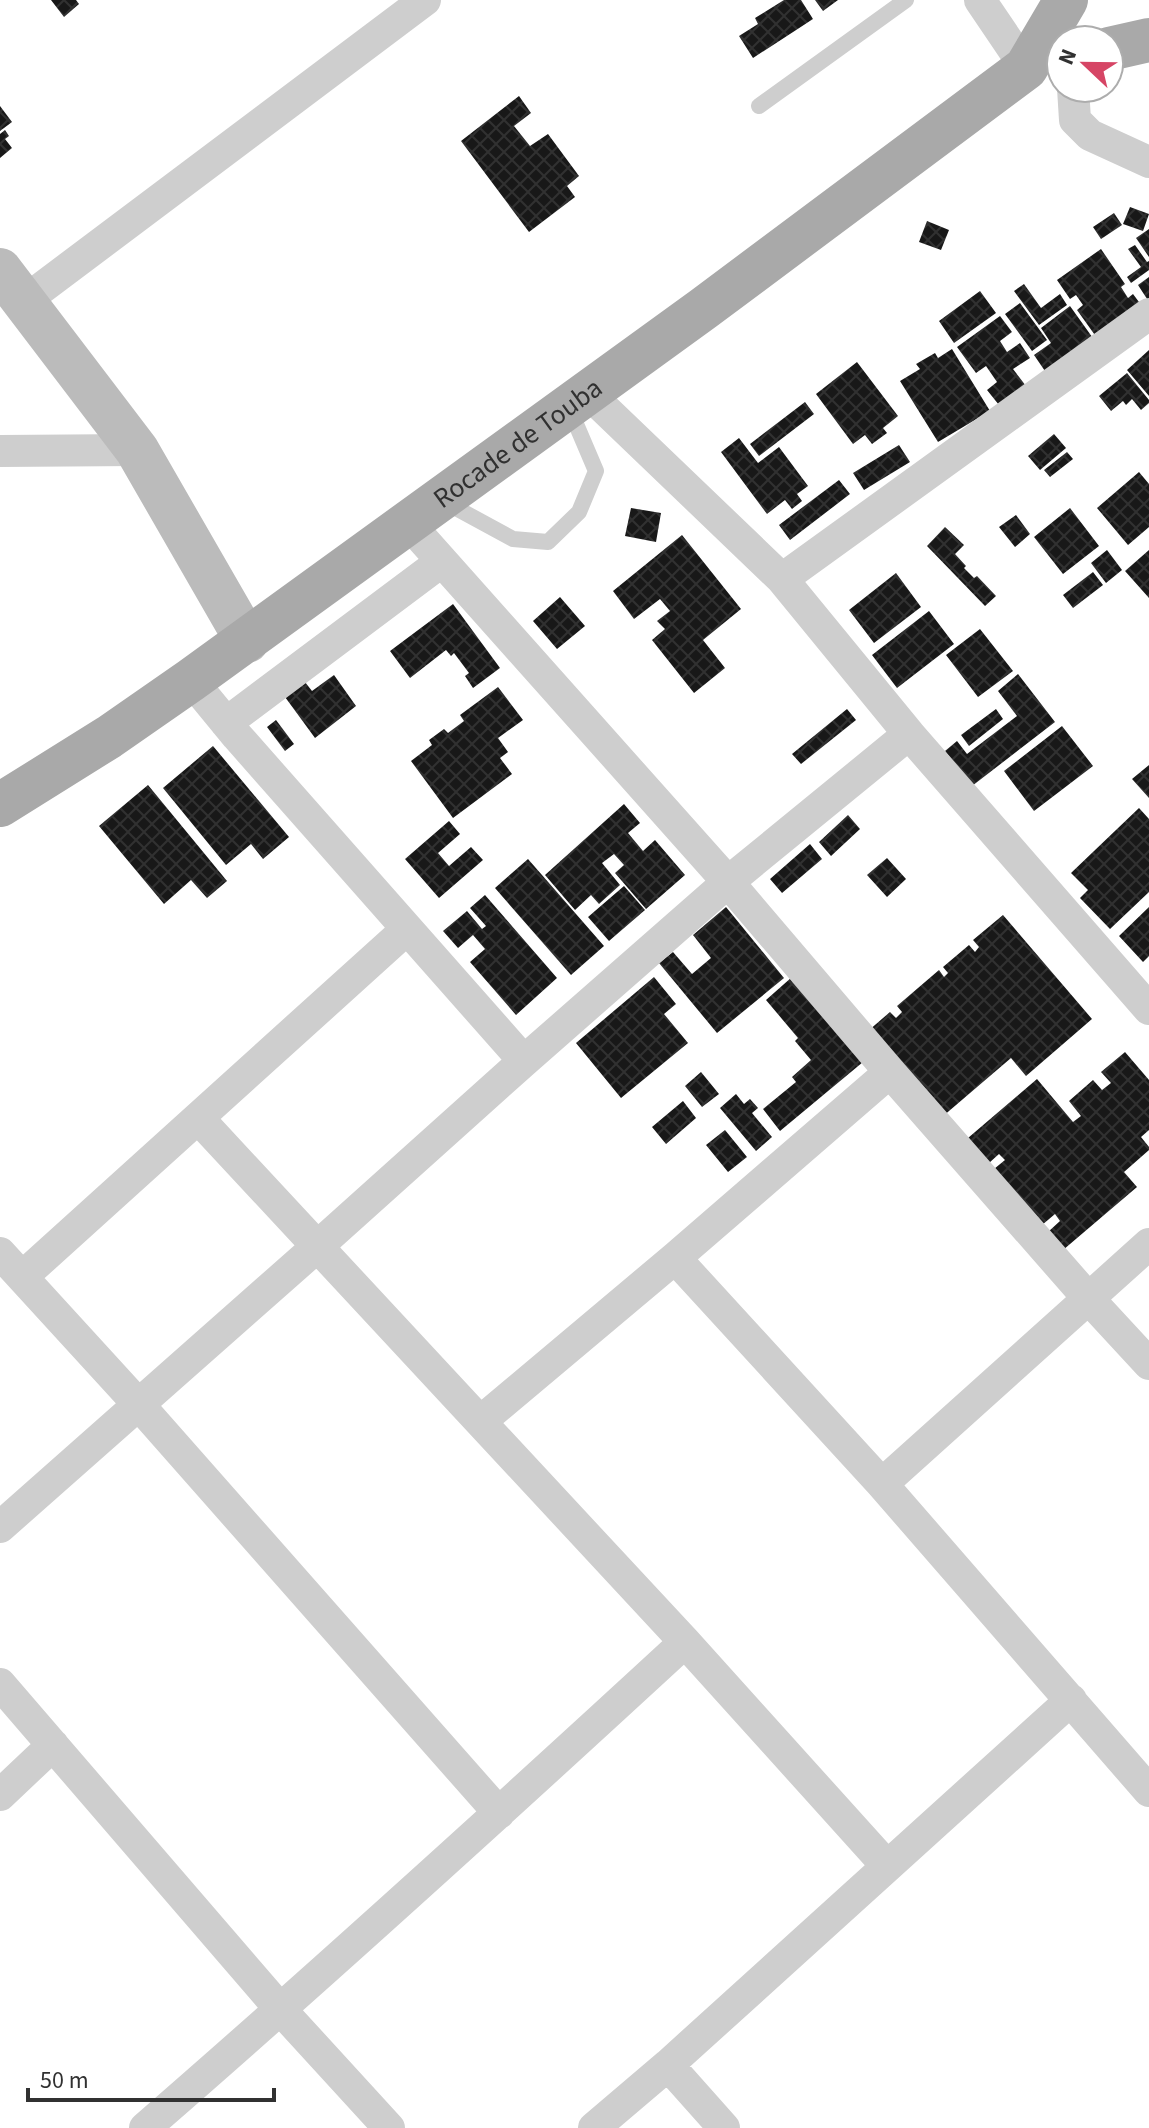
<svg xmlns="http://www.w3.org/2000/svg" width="1149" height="2128" font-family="'Source Sans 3',sans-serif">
  <defs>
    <pattern id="building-cross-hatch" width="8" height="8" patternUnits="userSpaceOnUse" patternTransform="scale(2)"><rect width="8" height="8" fill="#181818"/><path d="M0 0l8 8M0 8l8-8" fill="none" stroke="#313131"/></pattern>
  </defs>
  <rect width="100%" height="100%" fill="#fff"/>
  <!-- building -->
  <path fill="url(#building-cross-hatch)" d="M51,0H76L79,4L64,17Z
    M784,0H801L813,19L753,58L739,36L758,24L755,18Z
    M815,0H838L823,11Z
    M519,96L531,113L514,126L530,146L548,134L579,176L567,186L575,197L529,232L461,141Z
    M0,106L12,122L0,131Z
    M5,130L9,136L5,139L12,148L0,158V134Z
    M1130,207L1149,214L1143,231L1123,224Z
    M1114,213L1122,225L1101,239L1093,227Z
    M927,221L949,230L941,250L919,242Z
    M1149,229V257L1136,238Z
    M1135,245L1147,262L1149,261V270L1131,283L1127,277L1141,267L1128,249Z
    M1101,249L1125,284L1121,287L1128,298L1133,294L1142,306L1097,338L1077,310L1083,305L1076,295L1070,299L1057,280Z
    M1149,277V302L1138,285Z
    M1024,284L1041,308L1060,294L1067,305L1039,325L1014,291Z
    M980,291L996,313L954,343L939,321Z
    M1020,303L1047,340L1032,351L1005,314Z
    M1070,306L1095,341L1047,374L1034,355L1051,343L1041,328Z
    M1000,316L1012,332L1000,341L1007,352L1020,343L1030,358L1013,369L1026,386L999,405L987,390L997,382L986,366L976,373L957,347Z
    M952,349L990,411L938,442L900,381L920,369L916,364L935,353L938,358Z
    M1149,350V396L1127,370Z
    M857,362L898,416L883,428L887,433L872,444L865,435L853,444L816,394Z
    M1127,373L1149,400V403L1141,410L1132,399L1126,405L1123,401L1111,411L1099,396Z
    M805,402L814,414L759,456L750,444Z
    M1054,434L1066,448L1040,470L1028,456Z
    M739,438L758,463L779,447L808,486L797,494L802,501L792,509L785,500L767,514L721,452Z
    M899,445L910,462L864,490L853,473Z
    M1067,452L1073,459L1050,477L1044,470Z
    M1139,472L1149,484V527L1128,545L1097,508Z
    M839,480L850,494L790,540L779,525Z
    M631,508L661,513L656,542L625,536Z
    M1070,508L1099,546L1063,574L1034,537Z
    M1016,515L1030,534L1015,547L999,527Z
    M945,527L964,545L955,554L966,566L964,568L974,578L977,576L996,596L985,606L927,546Z
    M682,535L741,609L703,640L725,668L694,693L652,640L665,629L657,621L670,611L660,599L634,619L613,591Z
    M1107,550L1122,570L1106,583L1091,563Z
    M1149,550V598L1125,571Z
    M1093,572L1103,585L1073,608L1063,595Z
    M896,573L921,607L874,643L849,610Z
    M560,597L585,626L557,649L533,621Z
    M453,604L500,668L473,688L465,676L469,673L454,653L451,656L446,650L410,678L390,651Z
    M929,611L954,644L897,688L872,655Z
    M980,629L1013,671L978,697L946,655Z
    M1018,674L1055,722L972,786L945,751L957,741L967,754L1017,716L998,691Z
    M334,675L356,706L315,738L285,697L305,682L312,691Z
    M498,687L523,720L498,738L508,752L500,758L512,774L453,818L411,761L432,745L429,740L444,729L448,733L464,721L460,715Z
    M847,709L856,720L801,764L792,754Z
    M996,709L1003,719L969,746L961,735Z
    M276,720L294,744L285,751L267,727Z
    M1062,726L1093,766L1034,811L1004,771Z
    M213,746L289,837L263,859L251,844L226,865L163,788Z
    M1149,765V798L1132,779Z
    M148,785L227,881L207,898L191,880L164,904L99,826Z
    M624,804L640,823L628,833L643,851L655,840L685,875L646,909L615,873L624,865L614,854L602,863L620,885L599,904L591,895L575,910L545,875Z
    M1139,808L1149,819V892L1110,929L1080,898L1088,890L1071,873Z
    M848,815L860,829L831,856L819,842Z
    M449,821L460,834L438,853L449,866L471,847L483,860L439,898L405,859Z
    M810,844L822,859L782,893L770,879Z
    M887,858L906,879L887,897L867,875Z
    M528,859L604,946L571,975L495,888Z
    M624,886L645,910L609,941L588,917Z
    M485,895L557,978L516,1015L470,962L485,949L473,935L458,948L443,931L467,911L482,929L486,926L470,908Z
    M726,907L784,978L717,1033L659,963L673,952L692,974L711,958L693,935Z
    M1149,907V956L1143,962L1119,936Z
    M1003,915L1092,1019L1026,1076L1011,1058L942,1117L868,1031L890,1012L896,1018L902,1012L897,1006L939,970L944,977L948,973L943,967L969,945L975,952L979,947L973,940Z
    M654,977L676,1004L664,1014L688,1043L621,1098L576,1043Z
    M792,977L863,1062L780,1131L763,1109L796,1082L792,1077L811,1060L795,1041L798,1038L766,1000Z
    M1125,1052L1149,1080V1130L1141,1137L1149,1147V1150L1124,1172L1137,1187L1063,1250L1048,1232L1060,1221L1055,1214L1042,1225L994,1169L1005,1160L999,1154L989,1163L968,1138L1037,1079L1073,1122L1081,1116L1069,1101L1093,1080L1102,1090L1111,1083L1101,1072Z
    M701,1072L719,1094L702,1107L685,1086Z
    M736,1094L744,1104L750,1099L758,1108L752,1113L772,1137L756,1151L720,1108Z
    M683,1101L696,1118L666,1144L652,1127Z
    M725,1130L747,1157L728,1172L706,1145Z"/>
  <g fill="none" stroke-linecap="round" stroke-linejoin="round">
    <!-- lane -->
    <path stroke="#cecece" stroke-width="16" d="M759,106L906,0
      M443,501L513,539L548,542L579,512L596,471L570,410"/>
    <!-- street -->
    <path stroke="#cecece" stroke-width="32" d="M980,0L1026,68
      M1073,88L1075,120L1090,135L1149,162
      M23,302L425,0
      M588,393L782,579L909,734L1149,1009
      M0,451L137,450
      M409,524L728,882L890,1072L1088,1298L1149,1364
      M782,579L1149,314
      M191,680L237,736L524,1061
      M226,723L441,562
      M198,1118L685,1642L887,1866
      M0,1253L139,1405L499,1813
      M675,1258L882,1484L1149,1791
      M22,1277L407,929
      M481,1421L675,1258L890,1072
      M882,1484L1149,1244
      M0,1527L319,1245L524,1061L728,882L909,734
      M0,1684L281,2010L389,2128
      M0,1795L53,1745
      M668,2065L724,2128
      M145,2128C328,1969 507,1806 685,1642
      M594,2128L668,2065L1071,1700"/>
    <!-- secondary -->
    <path stroke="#bbb" stroke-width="44" d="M0,270L137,450L247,641"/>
    <!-- primary -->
    <g stroke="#a9a9a9" stroke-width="44">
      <path d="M1109,49L1149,40"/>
      <path id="s1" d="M0,805L109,737L191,680L703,309L1026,68L1066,0"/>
    </g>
  </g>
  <g text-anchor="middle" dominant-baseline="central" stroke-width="8" stroke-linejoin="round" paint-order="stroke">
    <!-- street labels -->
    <g font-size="28" fill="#313131" stroke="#fff">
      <text stroke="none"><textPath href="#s1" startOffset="632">Rocade de Touba</textPath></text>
    </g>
  </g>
  <!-- north arrow -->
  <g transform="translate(1085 64) rotate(292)"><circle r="38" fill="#ffffff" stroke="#adadad" stroke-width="2"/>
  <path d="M0-6L14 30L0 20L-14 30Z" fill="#d64565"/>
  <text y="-12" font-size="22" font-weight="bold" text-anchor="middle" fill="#313131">N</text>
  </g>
  <!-- scale -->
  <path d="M28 2088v12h246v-12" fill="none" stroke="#313131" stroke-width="4"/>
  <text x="40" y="2088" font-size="24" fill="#313131" stroke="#ffffff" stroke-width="6" paint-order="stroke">50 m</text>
</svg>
